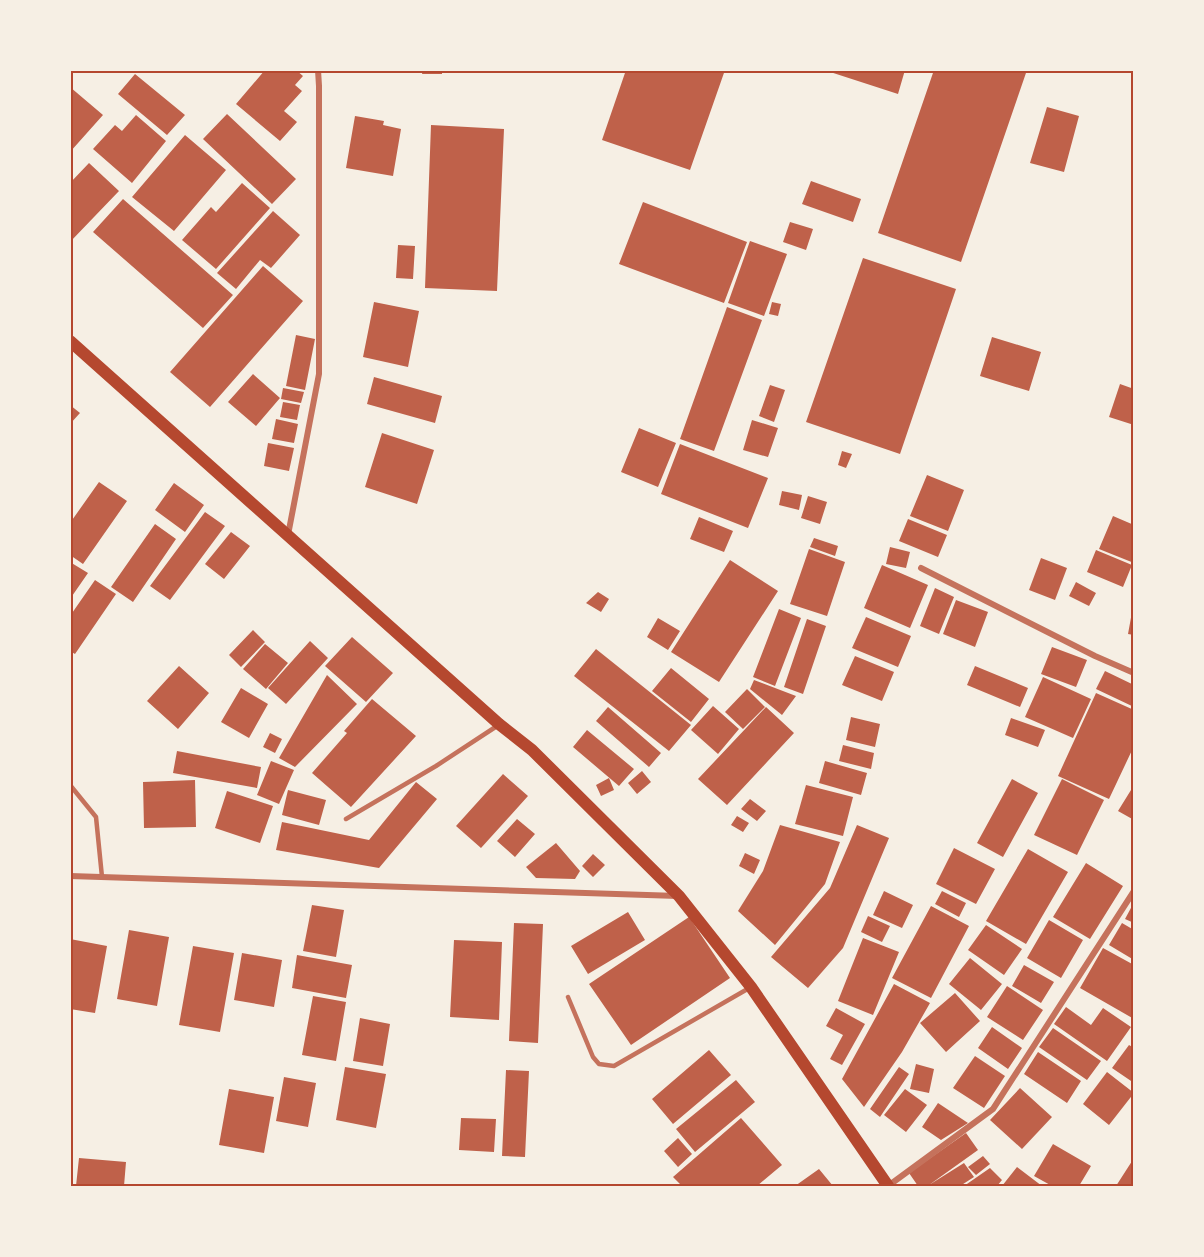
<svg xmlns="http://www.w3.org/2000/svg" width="1204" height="1257" font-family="'IBM Plex Sans',sans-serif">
  <rect width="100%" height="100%" fill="#f6efe4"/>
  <!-- building -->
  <path fill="#bf614a" d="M265,70H296L303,76L295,85L302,91L284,111L297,122L280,141L236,104Z
    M423,70H442V74H422Z
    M626,70H725L690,170L602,140Z
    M824,70H905L898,94Z
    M934,70H1027L961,262L878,233Z
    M135,74L185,115L167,135L118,94Z
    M70,87L103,115L70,152Z
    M1047,107L1079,116L1064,172L1030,163Z
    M227,114L296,179L272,204L203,139Z
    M136,115L166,141L132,183L93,149L115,125L122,131Z
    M355,116L384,121L383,125L401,129L393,176L346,168Z
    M431,125L504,129L497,291L425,288Z
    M185,135L226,170L174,231L132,197Z
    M89,163L119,191L70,242V183Z
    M811,181L861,199L853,222L802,204Z
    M242,183L270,208L216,269L182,240L211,207L216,212Z
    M123,199L233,295L203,328L93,232Z
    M643,202L747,242L724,303L619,264Z
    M273,211L300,235L271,268L260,260L236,289L217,273Z
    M790,222L813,229L806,250L783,242Z
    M750,241L787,254L764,316L728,303Z
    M398,245L415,246L413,279L396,278Z
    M863,258L956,289L900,454L806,422Z
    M263,266L303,301L210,407L170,372Z
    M374,302L419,311L408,367L363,357Z
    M772,302L781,304L778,316L769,314Z
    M727,307L762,320L714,451L680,439Z
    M296,335L315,339L305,390L286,386Z
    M992,337L1041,352L1029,391L980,376Z
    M253,374L280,398L256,426L228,402Z
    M374,377L442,396L435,423L367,404Z
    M1120,384L1134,389V425L1109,417Z
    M770,385L785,390L774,422L759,416Z
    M283,388L304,392L301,403L281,399Z
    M283,402L300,405L297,420L280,417Z
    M70,405L80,413L70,424Z
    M276,419L298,424L294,443L272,439Z
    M752,420L778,428L768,457L743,450Z
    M639,428L676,443L658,487L621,472Z
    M382,433L434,450L417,504L365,487Z
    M268,443L294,448L289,471L264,466Z
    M680,444L768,478L748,528L661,494Z
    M842,451L852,454L846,468L838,465Z
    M927,475L964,490L948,531L910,516Z
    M99,482L127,501L83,564L70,555V523Z
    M174,483L204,505L185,532L155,510Z
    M782,491L802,495L799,510L779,505Z
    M808,496L827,502L820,524L801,518Z
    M205,512L225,526L170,600L150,586Z
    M1113,516L1134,525V563L1099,549Z
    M699,517L733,531L724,552L690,539Z
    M908,519L947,535L938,557L899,541Z
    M155,524L176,539L133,602L111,587Z
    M231,532L250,546L224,579L205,564Z
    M814,538L838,546L835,556L810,547Z
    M890,547L910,552L906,568L886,564Z
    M809,549L845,562L827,616L790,604Z
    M1096,550L1132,565L1123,587L1087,572Z
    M1041,558L1067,568L1055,600L1029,590Z
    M730,560L778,591L719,682L671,652Z
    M70,562L88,573L70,599Z
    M882,565L928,585L910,628L864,608Z
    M95,580L116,594L75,654L70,651V616Z
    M1076,582L1096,593L1089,606L1069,596Z
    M935,588L954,597L939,634L920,626Z
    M598,592L609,599L601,612L586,603Z
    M956,600L988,612L975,647L943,634Z
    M779,609L801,618L775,686L753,677Z
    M1132,612H1134V635L1128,634Z
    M866,617L911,636L898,667L852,648Z
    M658,618L680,631L668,650L647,637Z
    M807,619L826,626L803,694L784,687Z
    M253,630L265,642L241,667L229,655Z
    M352,637L393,673L366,702L325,666Z
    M310,641L328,658L286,704L268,688Z
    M265,644L288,663L266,689L243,669Z
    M1052,647L1087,660L1076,687L1041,674Z
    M596,649L691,725L669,751L574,676Z
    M855,656L894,672L882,701L842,685Z
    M179,666L209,693L178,729L147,701Z
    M975,666L1028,688L1020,707L967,685Z
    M671,668L709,699L691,722L652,691Z
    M1105,671L1134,685V707L1096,689Z
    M327,675L357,704L295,767L279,758Z
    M1043,677L1091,699L1073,738L1025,717Z
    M754,680L796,696L782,715L750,689Z
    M241,688L268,704L249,738L221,722Z
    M747,689L765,707L743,729L725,712Z
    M1096,693L1134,710V746L1109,799L1058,776Z
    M372,699L416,736L351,807L312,773L347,733L344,731Z
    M713,706L739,729L718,754L691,730Z
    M608,707L661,753L649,767L596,721Z
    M766,707L794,733L727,805L698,779Z
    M851,717L880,724L875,747L846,740Z
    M1011,718L1045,730L1038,747L1005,735Z
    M587,730L634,769L619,786L573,747Z
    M270,733L282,739L275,753L263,747Z
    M843,745L874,753L871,769L839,761Z
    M177,751L261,767L257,788L173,773Z
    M271,761L294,770L279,804L257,795Z
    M825,761L867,773L861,795L819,783Z
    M642,771L651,782L637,794L628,783Z
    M503,774L528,796L481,848L456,826Z
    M609,778L614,790L601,796L596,785Z
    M1012,779L1038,793L1003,857L977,843Z
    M1062,779L1104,800L1077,855L1034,835Z
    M195,780L196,827L144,828L143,782Z
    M416,782L437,799L379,868L276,850L282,822L369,840Z
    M806,785L853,797L843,836L795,824Z
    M288,790L326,800L319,825L282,815Z
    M1131,790L1134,792V820L1118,811Z
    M227,791L273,806L260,843L215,828Z
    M750,799L766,811L757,821L741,809Z
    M737,816L749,823L743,832L731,825Z
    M517,819L535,834L515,857L497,841Z
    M780,825L840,842L825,884L775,945L738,911L763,871Z
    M857,825L889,838L843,948L808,988L771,957L830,888Z
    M556,843L580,871L575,879L536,878L526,867Z
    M954,848L995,869L976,904L936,884Z
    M1028,849L1068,872L1026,944L986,921Z
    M745,853L760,860L754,874L739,866Z
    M593,854L605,865L593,877L582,866Z
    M1086,863L1123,886L1090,939L1053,917Z
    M884,891L913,905L902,928L873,915Z
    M942,891L966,903L959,917L935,904Z
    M312,905L344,910L336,957L303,951Z
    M931,906L969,926L931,998L892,978Z
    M1132,906L1134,907V923L1125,919Z
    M628,912L645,940L588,974L571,946Z
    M868,916L890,926L882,942L861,932Z
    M689,917L730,978L631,1045L589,984Z
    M1049,920L1083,940L1061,978L1027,958Z
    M514,923L543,924L538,1043L509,1041Z
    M1122,923L1134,930V960L1109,945Z
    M986,925L1022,949L1004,975L968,950Z
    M129,930L169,937L157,1006L117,999Z
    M863,938L899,952L873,1015L838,1001Z
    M70,939L107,946L95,1013L70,1009Z
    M454,940L502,942L499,1020L450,1017Z
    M193,946L234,953L220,1032L179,1025Z
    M1103,948L1134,965V1019L1080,988Z
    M242,953L282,960L274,1007L234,1000Z
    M297,955L352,965L346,998L292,988Z
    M970,958L1002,984L981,1010L949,984Z
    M1024,965L1054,982L1041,1003L1012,986Z
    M894,984L930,1003L902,1052L864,1107L842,1079Z
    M1007,986L1043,1010L1023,1040L987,1017Z
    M955,993L980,1021L946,1052L920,1023Z
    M313,996L346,1002L336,1061L302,1055Z
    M1066,1007L1091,1025L1103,1008L1131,1027L1107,1061L1054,1024Z
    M836,1008L865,1024L842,1065L830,1059L843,1035L826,1026Z
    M360,1018L390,1024L383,1066L353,1061Z
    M992,1027L1022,1048L1008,1069L978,1048Z
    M1053,1028L1101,1061L1087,1080L1039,1047Z
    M1129,1045L1134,1048V1083L1112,1068Z
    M709,1050L731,1075L673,1124L652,1099Z
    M1038,1052L1081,1081L1067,1103L1024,1074Z
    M975,1056L1005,1076L984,1108L953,1088Z
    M916,1064L934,1069L929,1093L910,1089Z
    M345,1067L386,1074L376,1128L336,1120Z
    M899,1067L909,1074L880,1117L870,1109Z
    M506,1070L529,1071L525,1157L502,1156Z
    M1107,1072L1134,1093L1109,1125L1083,1104Z
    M284,1077L316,1083L308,1127L276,1121Z
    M736,1080L755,1102L695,1152L676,1129Z
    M1020,1088L1052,1117L1022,1149L990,1120Z
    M229,1089L274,1097L264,1153L219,1145Z
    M905,1089L927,1105L906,1132L884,1115Z
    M938,1103L968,1123L941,1140L922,1127Z
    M461,1118L496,1119L494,1152L459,1150Z
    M741,1118L782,1165L757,1186H682L673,1177Z
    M966,1133L978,1150L929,1185L964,1163L974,1177L960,1186H918L909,1173Z
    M678,1138L692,1154L678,1167L664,1151Z
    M1053,1144L1091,1166L1079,1186H1052L1034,1176Z
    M983,1156L990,1164L976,1175L968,1167Z
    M79,1158L126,1162L124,1186H76Z
    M1134,1158V1186H1116Z
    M1017,1167L1042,1186H1002Z
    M990,1168L1002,1180L997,1186H964Z
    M819,1169L833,1186H795Z"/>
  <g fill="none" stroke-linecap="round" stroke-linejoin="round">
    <!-- service -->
    <path stroke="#c5725c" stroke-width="4.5" d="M70,785L96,817L102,877
      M346,819L436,766L497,726
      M568,997L593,1057L599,1064L614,1066L751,987"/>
    <!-- minor -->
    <path stroke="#c5725c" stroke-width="6" d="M288,535L319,374V86L318,70
      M921,568L1095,656L1134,673
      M70,876L678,896
      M888,1186L993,1109L1134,891"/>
    <!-- secondary -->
    <path stroke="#b5482f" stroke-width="12" d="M70,341L499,724L532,750L679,896L751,987L888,1186"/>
  </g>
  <!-- border -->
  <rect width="1204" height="1257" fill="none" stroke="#f6efe4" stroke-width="144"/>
  <rect x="72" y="72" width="1060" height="1113" fill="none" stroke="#b5482f" stroke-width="2"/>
</svg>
